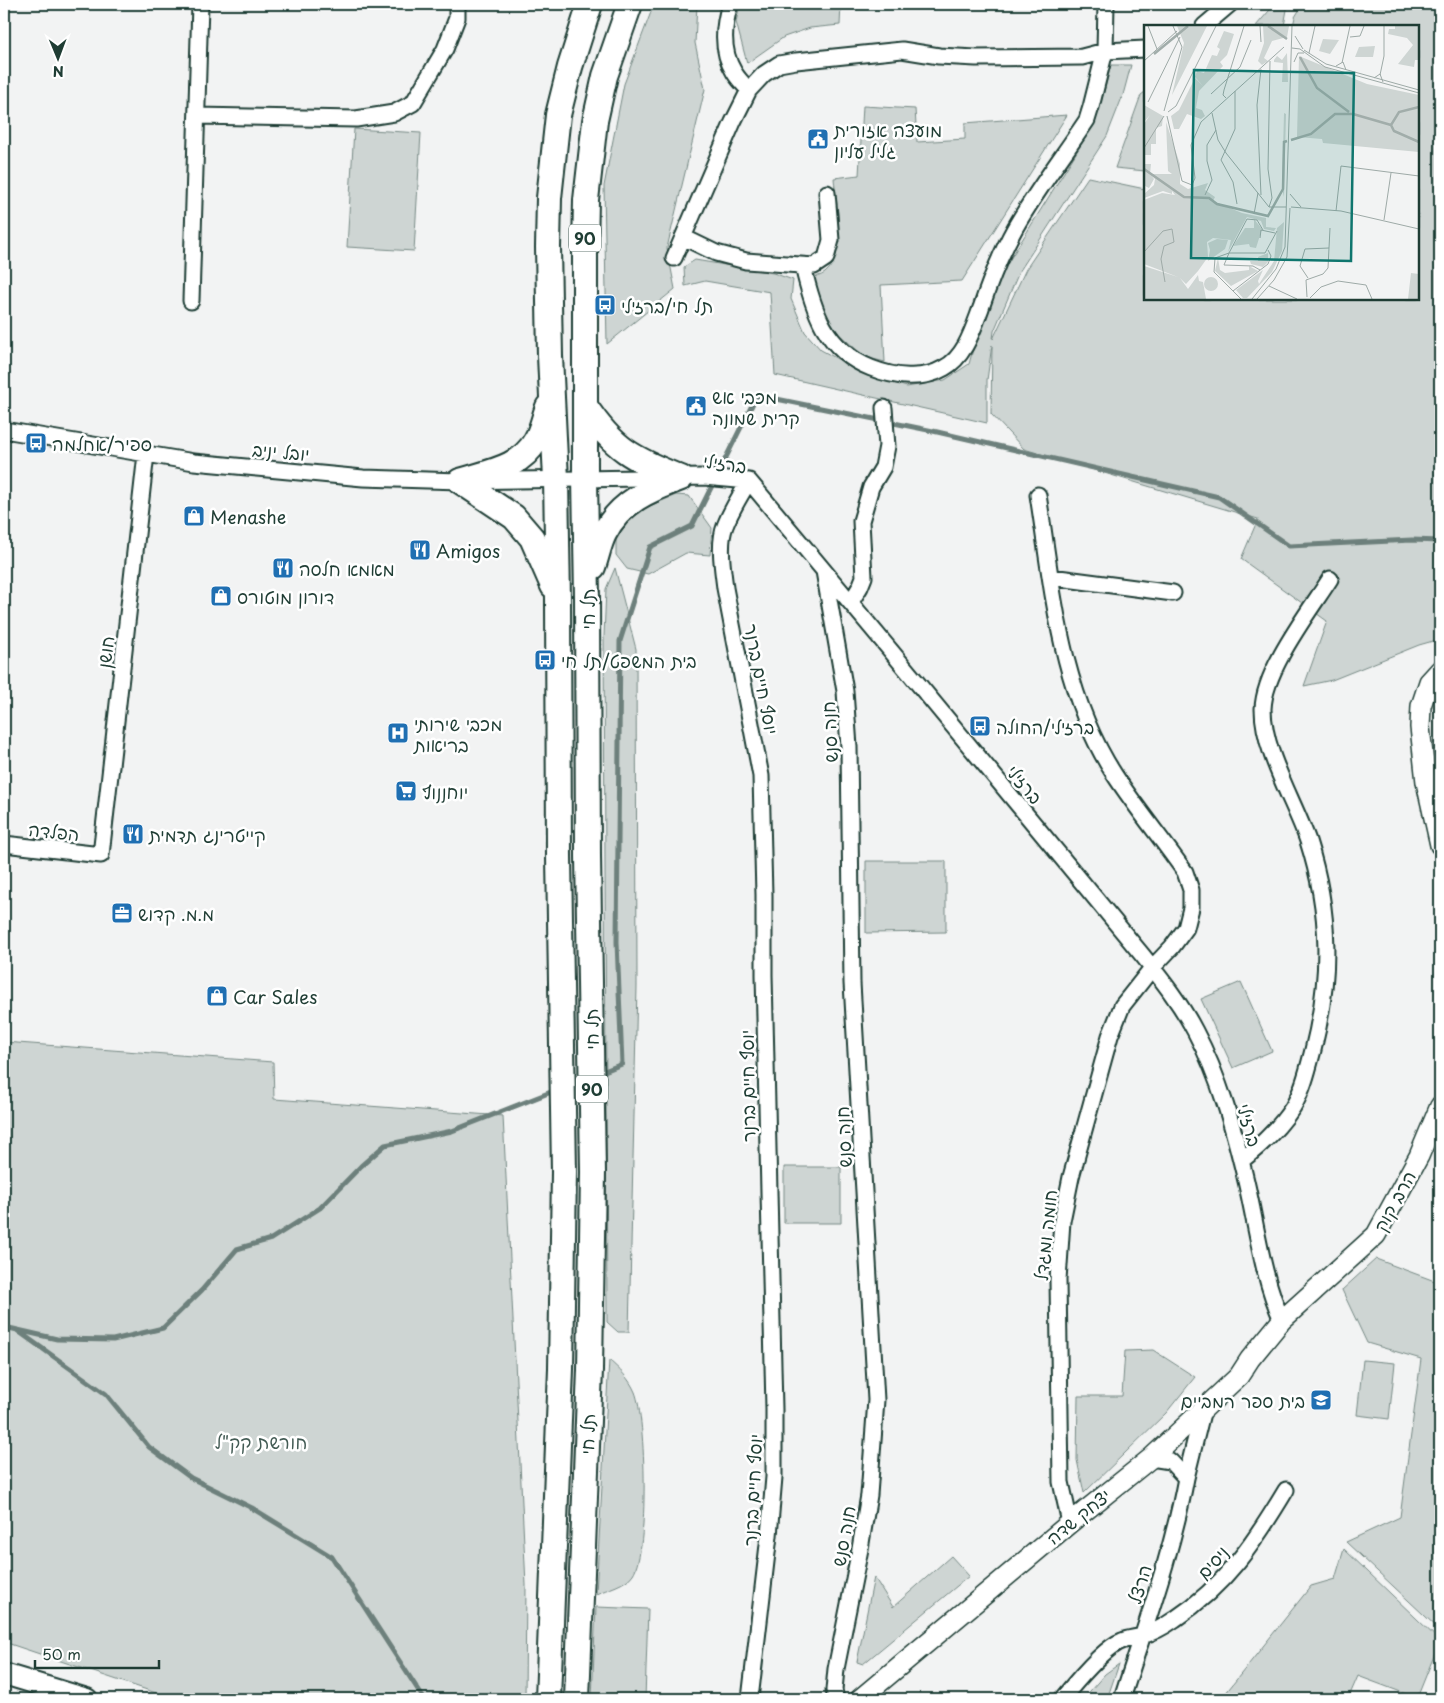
<svg xmlns="http://www.w3.org/2000/svg" width="1444" height="1703" font-family="'Playpen Sans','Playpen Sans Hebrew',sans-serif">
  <rect width="100%" height="100%" fill="#f2f3f3"/>
  <filter id="ink" filterUnits="userSpaceOnUse"><feTurbulence type="fractalNoise" baseFrequency=".02" numOctaves="2"/><feDisplacementMap in="SourceGraphic" scale="10" xChannelSelector="R" yChannelSelector="G"/><feConvolveMatrix kernelMatrix="1 2 1 2 8 2 1 2 1" color-interpolation-filters="sRGB"/></filter>
  <g filter="url(#ink)">
    <!-- green -->
    <path fill="#ced5d3" stroke="#768984" d="M654,4H697L695,43L705,89L667,248L675,289L607,344L604,186L624,84Z
      M740,4H841L840,25L810,28L784,37L747,63L736,22Z
      M1275,4H1288L1284,26H1256Z
      M1303,4H1440V639L1419,645L1332,680L1304,686L1327,621L1241,559L1258,519L1024,449L991,414L992,345L987,380V423L775,375L770,292L705,281L685,286L684,267L695,260L773,273L793,280L791,299L805,332L821,350L871,377L907,387L945,380L969,364L981,320L1004,269L1084,140L1099,110L1111,65H1131L1123,95L1107,136L1019,272L994,331L993,339L1026,269L1088,177L1145,189V299H1418V26H1293L1295,17Z
      M1145,92V171L1115,168L1141,95Z
      M863,106L915,109L917,142L965,139V123L1067,115L962,281L881,285L885,362L865,357L839,334L820,308L810,278C815,277 821,276 825,273C848,254 836,205 834,178L859,175Z
      M354,129L421,133L414,251L347,247Z
      M676,495L689,496L712,528L710,555L686,553L648,574L627,569L616,555V538L630,520L647,507Z
      M615,568L636,649L637,986L629,1332H618L607,1322L604,637L606,589Z
      M866,861H946V932L866,933Z
      M1241,982L1272,1051L1233,1068L1201,999Z
      M4,1042L273,1062L274,1099L503,1116L526,1585L525,1699H174L4,1642Z
      M784,1167H841V1223H784Z
      M1376,1259L1440,1283V1630L1346,1542L1400,1517L1421,1359L1367,1343L1342,1290Z
      M1153,1350L1195,1377L1166,1413L1084,1493L1077,1460L1078,1396H1122L1125,1351Z
      M609,1360C620,1370 629,1378 635,1392C646,1419 649,1551 633,1574C626,1585 607,1589 596,1594Z
      M1363,1360L1395,1363L1389,1419L1357,1415Z
      M1344,1549L1440,1641L1417,1698L1358,1676L1348,1699H1221L1311,1586L1335,1579Z
      M951,1556L969,1576L863,1664L857,1662L874,1577L893,1607Z
      M596,1607L648,1609L645,1699H592Z
      M1119,1664L1107,1699H1083L1105,1674Z"/>
    <g fill="none" stroke-linecap="round" stroke-linejoin="round">
      <!-- stream -->
      <path stroke="#6d807b" stroke-width="5" d="M597,1074L622,1064L617,942L620,641L650,547L692,526L757,395L933,431L1219,497L1289,546L1412,540L1440,541
        M9,1328L57,1339L113,1340L163,1328L202,1290L237,1249L271,1239L320,1208L361,1166L385,1145L452,1131L556,1090
        M18,1331L106,1394L149,1447L191,1478L252,1508L332,1557L424,1699"/>
      <!-- minor casing -->
      <g stroke="#1f3d34" stroke-width="19">
        <path id="minor" d="M730,4C723,27 721,51 734,72C738,79 744,85 749,90
          M1106,4L1105,51L1145,49
          M1204,26L1230,4
          M197,116L356,119L394,113L413,103L445,49L457,18V4
          M683,237L716,253L746,261L814,266L826,258L831,240L827,193
          M674,258L733,122L749,90L764,74L779,64L796,61L902,50L939,56L976,58L1082,57L1105,51L1091,107L1087,120C1063,156 1036,191 1015,228C1001,253 990,281 981,308C973,329 965,357 944,368C922,381 894,377 871,368C825,350 813,310 803,266
          M191,301L200,4
          M4,430L194,462L363,478L460,481L704,477L749,481L891,651L1143,956C1162,980 1181,1004 1195,1031C1220,1078 1234,1130 1246,1181C1257,1228 1262,1276 1282,1320
          M749,481C740,496 731,510 725,526C718,544 723,570 725,588L761,776L764,895V975L774,1409V1477L769,1536L750,1699
          M1038,495C1053,590 1060,690 1114,774C1136,808 1162,839 1185,872L1191,890V908L1186,928L1172,947L1152,968L1122,1006L1110,1036L1071,1177L1062,1221L1058,1280L1061,1482L1070,1523
          M824,571L845,691L849,747L852,983L876,1400L869,1495L860,1549L836,1669L834,1690L836,1699
          M1051,577L1173,593
          M851,602L860,587L864,577L861,521L871,487L883,467L887,446L884,408
          M4,844L101,855L146,454
          M1241,1161C1260,1146 1279,1129 1293,1107C1303,1090 1308,1069 1313,1050C1331,978 1331,913 1308,841C1294,801 1263,751 1263,709C1264,670 1309,612 1330,579
          M1186,1478L1203,1409
          M1062,1699C1074,1684 1105,1647 1122,1641C1128,1638 1135,1638 1141,1636C1153,1633 1165,1626 1175,1619C1226,1585 1255,1542 1286,1490
          M1122,1699C1145,1626 1172,1554 1186,1478L1170,1461L1151,1458"/>
      </g>
      <!-- tertiary casing -->
      <g stroke="#1f3d34" stroke-width="22">
        <path id="tertiary" d="M1440,670L1429,682L1421,706L1420,727L1426,782L1440,845
          M860,1699L1070,1523L1151,1458L1239,1376L1250,1359L1282,1320L1376,1235L1419,1156L1440,1106"/>
      </g>
      <!-- secondary casing -->
      <g stroke="#1f3d34" stroke-width="24">
        <path id="secondary" d="M4,1674L87,1699"/>
      </g>
      <!-- trunk casing -->
      <g stroke="#1f3d34" stroke-width="28">
        <path id="trunk" d="M585,406C615,451 633,458 681,478
          M460,481L514,517L532,538L553,586
          M460,481C488,472 521,468 536,440C542,430 544,417 548,407
          M593,567C597,556 599,544 604,534C619,502 651,489 681,478
          M548,1699L561,1369L564,1172L559,856L558,599L556,479L550,356L548,247L549,198L558,115L570,67L590,4
          M577,1699L590,1370L593,1172L588,856L587,598L585,478V248L586,200L595,121L605,76L630,4"/>
      </g>
      <!-- minor -->
      <use href="#minor" stroke="#fff" stroke-width="15"/>
      <!-- tertiary -->
      <use href="#tertiary" stroke="#fff" stroke-width="19"/>
      <!-- secondary -->
      <use href="#secondary" stroke="#fff" stroke-width="20"/>
      <!-- trunk -->
      <use href="#trunk" stroke="#fff" stroke-width="24"/>
    </g>
  </g>
  <!-- icons -->
  <defs>
    <g id="civic-square" transform="scale(1.125)"><rect x="-9" y="-9" width="18" height="18" rx="4" fill="#1f6fb2" stroke="#fff"/><path d="M-.6-6.5H3V-4.5H.6V-3L4-1V1h2V6H-6V1h2V-1L-.6-3ZM-1.2 2.5V6h2.4V2.5Z" fill="#fff"/></g>
    <g id="bus-square" transform="scale(1.125)"><rect x="-9" y="-9" width="18" height="18" rx="4" fill="#1f6fb2" stroke="#fff"/><path d="M-5-6H5V4H4V6H2V4H-2V6H-4V4H-5ZM-3.5-4V0h7V-4ZM-3.5 1.2v1.5H-2V1.2ZM2 1.2v1.5H3.5V1.2Z" fill="#fff"/></g>
    <g id="shop-square" transform="scale(1.125)"><rect x="-9" y="-9" width="18" height="18" rx="4" fill="#1f6fb2" stroke="#fff"/><path d="M-5-2.5h2.3a2.7 3.5 0 0 1 5.4 0H5L5.5 6h-11ZM-1.5-2.5h3a1.5 2.3 0 0 0-3 0Z" fill="#fff"/></g>
    <g id="restaurant-square" transform="scale(1.125)"><rect x="-9" y="-9" width="18" height="18" rx="4" fill="#1f6fb2" stroke="#fff"/><path d="M-5-6h1v4h1v-4h1v4h1v-4h1v5L-1.5 .5V6h-2V.5L-5-1ZM5-6V6H3V1.5H1.5Q1.5-4 5-6Z" fill="#fff"/></g>
    <g id="hospital-square" transform="scale(1.125)"><rect x="-9" y="-9" width="18" height="18" rx="4" fill="#1f6fb2" stroke="#fff"/><path d="M-5-5h3v3.5h4V-5h3V5h-3V1.5h-4V5h-3Z" fill="#fff"/></g>
    <g id="supermarket-square" transform="scale(1.125)"><rect x="-9" y="-9" width="18" height="18" rx="4" fill="#1f6fb2" stroke="#fff"/><path d="M-6-5.5h2.5l.6 2H6L4.5 2H-2.5L-4.4-4H-6ZM-1.5 3.2a1.3 1.3 0 1 0 .1 0ZM3 3.2a1.3 1.3 0 1 0 .1 0Z" fill="#fff"/></g>
    <g id="office-square" transform="scale(1.125)"><rect x="-9" y="-9" width="18" height="18" rx="4" fill="#1f6fb2" stroke="#fff"/><path d="M-6-3h4V-5.5h4V-3h4V5H-6ZM-1-4.5V-3h2v-1.5ZM-6 0V1H6V0Z" fill="#fff"/></g>
    <g id="school-square" transform="scale(1.125)"><rect x="-9" y="-9" width="18" height="18" rx="4" fill="#1f6fb2" stroke="#fff"/><path d="M0-5L7-2L0 1L-7-2ZM-4 1L0 2.5L4 1V4Q0 6-4 4Z" fill="#fff"/></g>
  </defs>
  <g fill-rule="evenodd">
    <use href="#civic-square" x="818" y="139"/>
    <use href="#bus-square" x="605" y="305"/>
    <use href="#civic-square" x="696" y="406"/>
    <use href="#bus-square" x="36" y="443"/>
    <use href="#shop-square" x="194" y="516"/>
    <use href="#restaurant-square" x="420" y="550"/>
    <use href="#restaurant-square" x="283" y="568"/>
    <use href="#shop-square" x="221" y="596"/>
    <use href="#bus-square" x="545" y="660"/>
    <use href="#bus-square" x="980" y="726"/>
    <use href="#hospital-square" x="398" y="733"/>
    <use href="#supermarket-square" x="406" y="791"/>
    <use href="#restaurant-square" x="133" y="834"/>
    <use href="#office-square" x="122" y="913"/>
    <use href="#shop-square" x="217" y="996"/>
    <use href="#school-square" x="1321" y="1400"/>
  </g>
  <g text-anchor="middle" dominant-baseline="central" stroke-width="5" stroke-linejoin="round" paint-order="stroke">
    <!-- shield labels -->
    <g fill="#fff" stroke="#627771" stroke-width="1">
      <rect x="569" y="224.5" width="32" height="27" rx="4"/>
      <rect x="576" y="1075.5" width="32" height="27" rx="4"/>
    </g>
    <g font-size="16" font-weight="bold" fill="#1f3d34">
      <text x="585" y="238">90</text>
      <text x="592" y="1089">90</text>
    </g>
    <!-- poi labels -->
    <g font-size="18" fill="#1f3d34" stroke="#fff" text-anchor="start">
      <text x="834" y="129">מועצה אזורית<tspan x="834" dy="21">גליל עליון</tspan></text>
      <text x="621" y="305">תל חי/ברזילי</text>
      <text x="712" y="396">מכבי אש<tspan x="712" dy="21">קרית שמונה</tspan></text>
      <text x="52" y="443">ספיר/אחלמה</text>
      <text x="210" y="516">Menashe</text>
      <text x="436" y="550">Amigos</text>
      <text x="299" y="568">מאמא חלסה</text>
      <text x="237" y="596">דורון מוטורס</text>
      <text x="561" y="660">בית המשפט/תל חי</text>
      <text x="414" y="723">מכבי שירותי<tspan x="414" dy="21">בריאות</tspan></text>
      <text x="996" y="726">ברזילי/החולה</text>
      <text x="422" y="791">יוחננוף</text>
      <text x="149" y="834">קייטרינג תדמית</text>
      <text x="138" y="913">מ.מ. קדוש</text>
      <text x="233" y="996">Car Sales</text>
      <text x="1305" y="1400" text-anchor="end">בית ספר רמביים</text>
    </g>
    <!-- street labels -->
    <g font-size="18" fill="#1f3d34" stroke="#fff">
      <text transform="translate(281 451) rotate(5)">יובל יניב</text>
      <text transform="translate(725 463) rotate(8)">ברזילי</text>
      <text transform="translate(587 609) rotate(-90)">תל חי</text>
      <text transform="translate(105 652) rotate(-83)">חושן</text>
      <text transform="translate(762 679) rotate(79)">יוסף חיים ברנר</text>
      <text transform="translate(829 732) rotate(-93)">חנה סנש</text>
      <text transform="translate(1025 784) rotate(50)">ברזילי</text>
      <text transform="translate(54 831) rotate(6)">הפלדה</text>
      <text transform="translate(591 1029) rotate(-91)">תל חי</text>
      <text transform="translate(747 1086) rotate(-91)">יוסף חיים ברנר</text>
      <text transform="translate(1250 1125) rotate(74)">ברזילי</text>
      <text transform="translate(843 1137) rotate(-93)">חנה סנש</text>
      <text transform="translate(1394 1201) rotate(-61)">הרב קוק</text>
      <text transform="translate(1045 1235) rotate(-84)">חומה ומגדל</text>
      <text transform="translate(587 1434) rotate(-88)">תל חי</text>
      <text transform="translate(752 1490) rotate(-87)">יוסף חיים ברנר</text>
      <text transform="translate(1078 1516) rotate(-39)">יצחק שדה</text>
      <text transform="translate(843 1536) rotate(-80)">חנה סנש</text>
      <text transform="translate(1212 1562) rotate(-48)">ניסים</text>
      <text transform="translate(1139 1584) rotate(-73)">הרצל</text>
    </g>
    <!-- park labels -->
    <g font-size="18" fill="#425b54" stroke="#fff">
      <text x="261" y="1441">חורשת קק"ל</text>
    </g>
  </g>
  <!-- overview -->
  <g transform="translate(1144 25)">
    <rect width="275" height="275" fill="#f2f3f3"/>
    <path d="M33,1H63L28,70L40,18ZM119,1H145L143,12L128,16L120,33L124,36L118,40L114,36L120,18ZM251,1H275V35H271L270,42L254,39L269,20L263,13L244,9L245,4H251ZM80,6L90,9L83,30L76,37L79,41L55,66L52,83L58,85L61,91L57,94L43,89L35,104H30L27,91L35,85L51,53L59,61L51,52L53,46L60,48L68,30L73,31L76,24L73,22ZM179,14L195,15L186,29L175,26ZM231,21L229,32H211L215,22ZM143,28L144,57H138L139,38L130,37V35L133,31L138,35ZM155,31L223,59L275,70V127L179,118L178,114L153,112ZM0,80L19,91L18,101L12,103V119H7V130H0V99L6,90L0,97ZM140,88L142,89L140,172L138,163ZM22,97L36,139V159L44,164L64,158L61,165L71,172L69,176L98,188L122,193V202L132,203L130,206L120,204L117,196L103,192L84,227L87,215L69,213L63,217L64,232L54,246L42,259L36,253L44,264L54,250L55,256L59,257L62,274H0V241L34,252L0,239V175L18,168L31,170L28,166V169L19,166L0,173V169L10,160L11,154L8,151L10,154L5,163L1,161L0,139H7L6,149H28L24,146ZM110,194L118,204L112,223L106,222L105,219L89,221L101,203H110ZM140,197L138,226L128,247L103,273H99L92,265L119,245L114,256L115,259L130,236L133,203ZM73,214L84,215L81,224L64,236L66,225L64,218ZM124,228V237L119,242L107,239L106,236H114V232ZM74,233L76,245L81,248L105,245V241L114,246L87,261L71,246ZM267,248L275,249V274H264ZM60 259a7 7 0 1 1 14 0a7 7 0 1 1-14 0Z" fill="#ced5d3"/>
    <path fill="none" stroke="#a1adaa" stroke-width="2.5" d="M124,1L143,14M10,29L44,1M156,32L173,63L205,87M275,82L255,87L247,100L250,106L275,117M209,89L247,100M147,115L167,109L191,89H208M0,144L40,172L65,173L73,179L124,191L139,164L140,117L143,116"/>
    <path fill="none" stroke="#9eaaa7" stroke-width="1" d="M4,1L13,24M116,1L117,17M151,11L159,24M206,12L216,11L220,1M148,23L156,24L181,42L275,68M160,25L182,39L275,65M165,28L171,1M0,36L33,6M150,37L154,28H160M198,38L206,1M192,41L199,37L202,45M236,50L240,31V1M230,53L236,49L239,57M91,66V104L77,135L89,157L93,179M67,69L96,42L107,15M82,73L79,70L80,65L100,1M4,77L36,12M20,86L38,22L29,1M24,87L32,81L72,1M68,88L74,115L82,128L125,182H142M23,91L38,156L48,160L51,153L47,120L57,97L140,22M0,123L20,91M146,169L157,182M61,170L68,155L63,136V120L72,105M117,170L113,80L117,44M125,182L128,173L124,144L126,36M147,182L197,186L275,204M192,186L197,141L275,151M110,189L114,168M240,195L247,148M119,205L113,195L103,194L85,228H121L133,206M116,213L117,205L131,208M0,227L19,206L28,204L30,217L20,221L17,234L21,257M164,253L156,241L161,224L185,223M125,261L153,274M89,266L124,239L127,231L124,225M163,272L162,255L179,249L184,243L186,203M166,273L177,262L194,256L222,260L228,274M97,274L70,247L71,233L85,228L80,240L109,241L116,245M108,274L132,244L141,222L148,1M113,274L130,255L143,232L146,183"/>
    <path fill="#0f766e" fill-opacity="0.15" stroke="#0f766e" stroke-width="2.5" d="M50,45L210,48L207,236L47,233Z"/>
    <rect width="275" height="275" fill="none" stroke="#1f3d34" stroke-width="2.5"/>
  </g>
  <!-- margin -->
  <rect width="1444" height="1703" fill="none" stroke="#fff" stroke-width="20"/>
  <rect x="10" y="10" width="1424" height="1683" fill="none" stroke="#1f3d34" stroke-width="2" filter="url(#ink)"/>
  <!-- north arrow -->
  <g transform="translate(58 58) rotate(179)" stroke="#ffffff" stroke-width="4" paint-order="stroke">
  <path d="M0-4L9 19L0 12L-9 19Z" fill="#1f3d34"/>
  <text y="-8" font-size="14" font-weight="bold" text-anchor="middle" fill="#1f3d34">N</text>
  </g>
  <!-- scale -->
  <path d="M35 1660v8h124v-8" fill="none" stroke="#1f3d34" stroke-width="2.5"/>
  <text x="42" y="1660" font-size="15" fill="#1f3d34" stroke="#ffffff" stroke-width="4" paint-order="stroke">50 m</text>
</svg>
